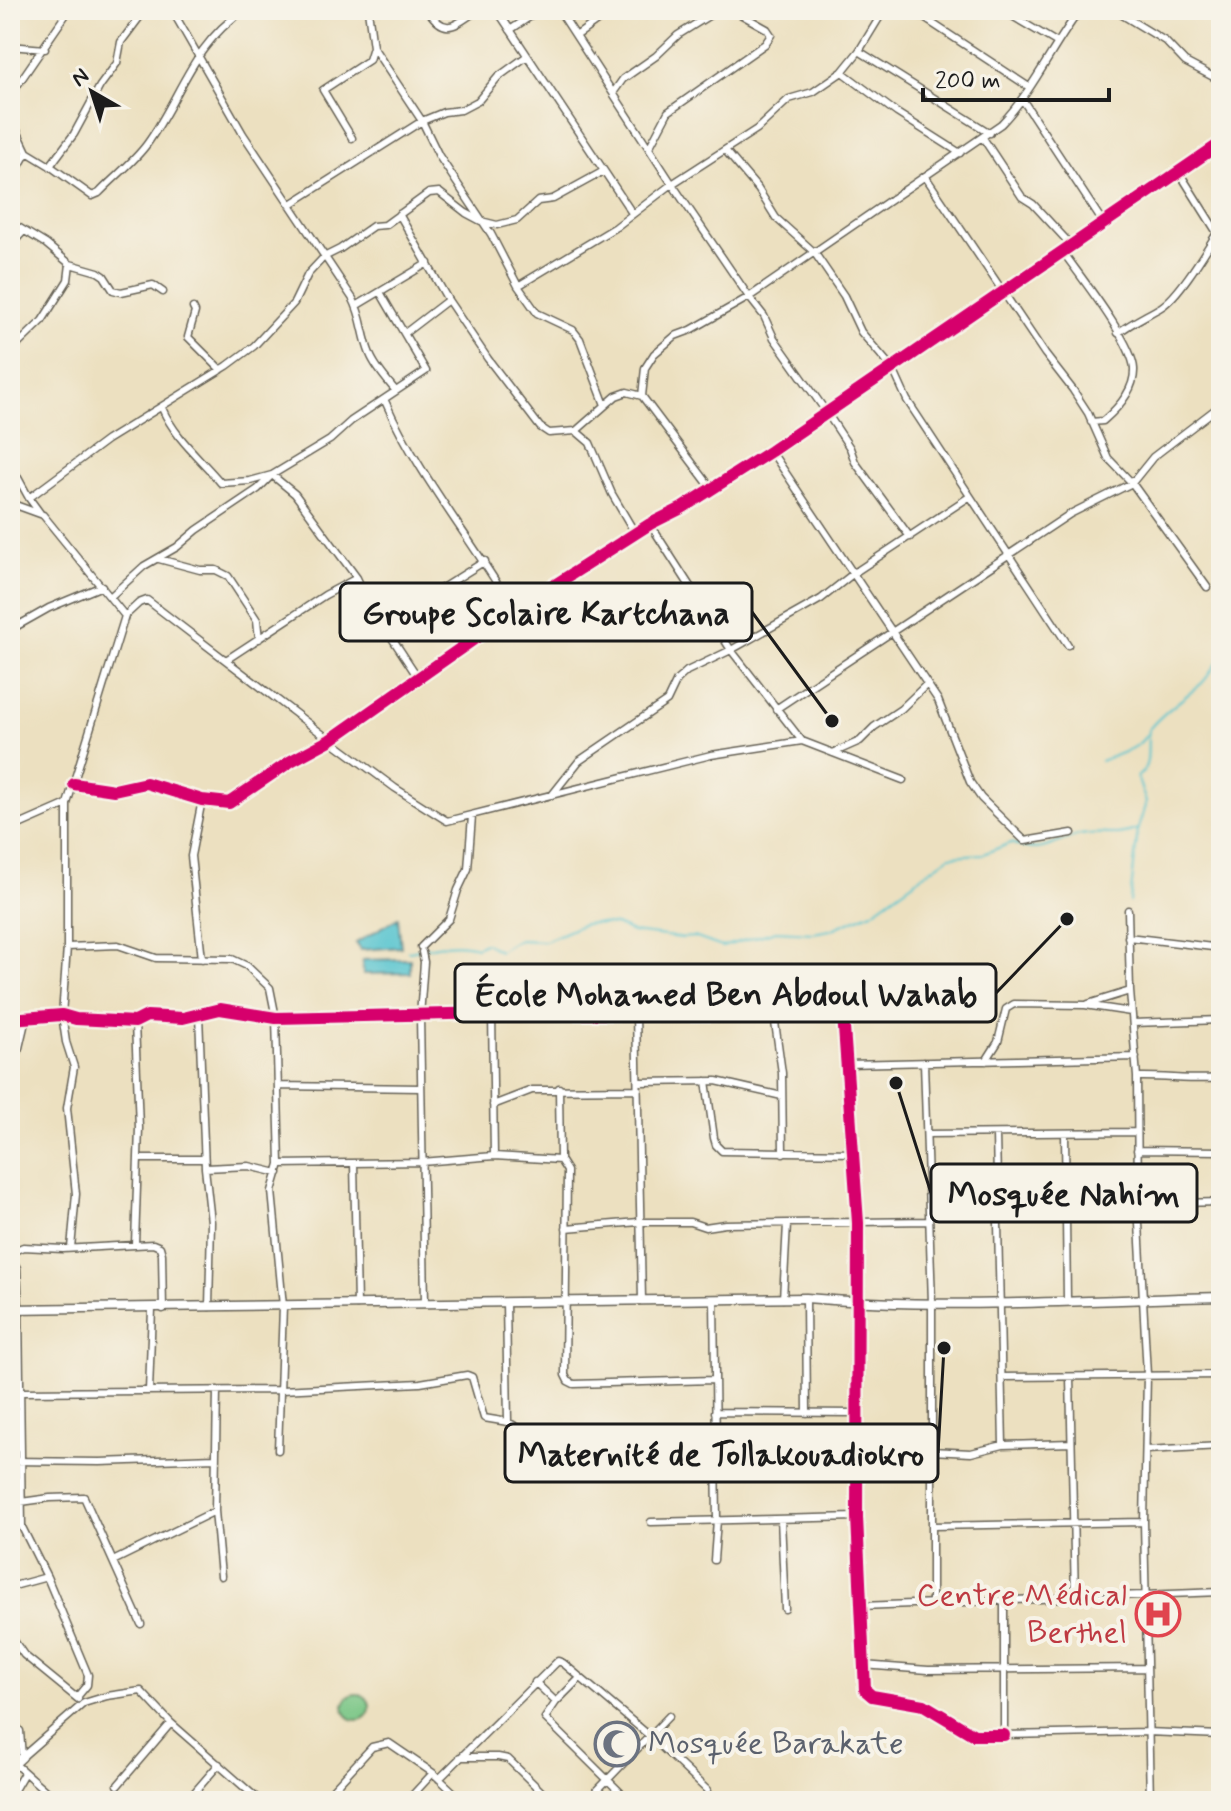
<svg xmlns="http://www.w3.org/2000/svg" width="1231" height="1811" font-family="Mynerve,sans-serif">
  <rect width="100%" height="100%" fill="#f7f3e8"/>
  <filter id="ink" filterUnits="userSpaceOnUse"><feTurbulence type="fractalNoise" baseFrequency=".0125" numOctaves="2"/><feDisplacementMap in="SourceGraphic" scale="16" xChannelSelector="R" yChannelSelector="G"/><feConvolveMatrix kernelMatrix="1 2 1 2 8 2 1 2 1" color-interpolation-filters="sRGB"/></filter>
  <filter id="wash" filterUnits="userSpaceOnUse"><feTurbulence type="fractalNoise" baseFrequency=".006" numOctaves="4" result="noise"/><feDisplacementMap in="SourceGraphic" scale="32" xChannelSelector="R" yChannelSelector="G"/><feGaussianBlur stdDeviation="1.8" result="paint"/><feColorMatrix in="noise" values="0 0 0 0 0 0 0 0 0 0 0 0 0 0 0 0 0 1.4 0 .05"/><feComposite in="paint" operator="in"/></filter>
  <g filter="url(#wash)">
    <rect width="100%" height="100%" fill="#ece0c0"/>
    <!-- green -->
    <path fill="#7ac686" stroke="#4b7151" stroke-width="2" d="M344 1707a13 13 0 1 1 26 0a13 13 0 1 1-26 0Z"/>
    <!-- water -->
    <path fill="#57c4cf" stroke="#3a7076" stroke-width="2" d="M398,918L401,947L361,950L356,943Z
      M410,959V973L363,974L362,960Z"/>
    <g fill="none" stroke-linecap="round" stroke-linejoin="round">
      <!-- stream -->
      <path stroke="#57c4cf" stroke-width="2" d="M1150,728C1164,711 1183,699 1201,684C1208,678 1213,666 1221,659
        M1101,761C1116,755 1139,749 1147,734
        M1130,902L1138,829
        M408,951C429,948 455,940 476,947L485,943L499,951L517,940L545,941L584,924L595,923L616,925L632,932L682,938L694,937L722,947L776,931L813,933L830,930L872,912L950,856L983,854L1011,843C1044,857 1051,842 1080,835C1103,830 1113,839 1138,829L1146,802L1137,777C1153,765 1145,749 1149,730"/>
    </g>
  </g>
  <g filter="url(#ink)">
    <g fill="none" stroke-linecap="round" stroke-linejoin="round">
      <!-- street casing -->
      <g stroke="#656155" stroke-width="9">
        <path id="street" d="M172,10L243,134L353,299C363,318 362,335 370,354C375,367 386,379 395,390
          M368,10L373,47L422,121L439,156L491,234L518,286L537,313L573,330L580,339L605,405
          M428,10C446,38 456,24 478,10
          M497,10L632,213
          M559,10L672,184L749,297L764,316L774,338L827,413L850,448L855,462L910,537
          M912,10L1029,87
          M1002,10L1056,42
          M1114,10L1165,41L1185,62L1221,81
          M510,30L540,10
          M576,36L612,10
          M10,46L45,49
          M859,51L990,133
          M842,72L897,113L960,153
          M613,93L623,79L656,56L678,35L718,10
          M10,96L69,10
          M1022,99L1104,224
          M10,116L27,152L10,182
          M352,138L323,90L369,60L373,47
          M983,138L1022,197L1033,204L1072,246
          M649,148L668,112L765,44L771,35L767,29L733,10
          M725,150L758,189L776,218L814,252L844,296L861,332L893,369L907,400L1068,645
          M27,152L50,166L92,196L99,193C114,177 134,162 147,144C182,95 191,46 244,10
          M50,166L74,134L100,86L117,63L121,42L145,10
          M1179,172L1221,239
          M925,176L1045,354L1073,390L1088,413L1108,458L1132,483L1207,587
          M291,204L422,121L444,112L461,110L478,101L498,77L527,56
          M399,214L448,300L488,359L540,427L549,433L576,431L590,443L612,494L635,533
          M10,222L46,244L70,264L98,272L104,276L113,290L121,292L153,285L163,292
          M10,246L24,231
          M1063,252C1080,276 1133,343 1134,369C1135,390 1117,409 1103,421L1091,422
          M518,286L616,227L672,184L757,129L789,99L813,92L842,72L859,51L884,10
          M356,306L428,263
          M193,308L195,312L188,337L221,370
          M405,333L448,300
          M1118,333C1132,322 1146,316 1161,307C1179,296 1205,252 1217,233
          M10,352L42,321L68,280L70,264
          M642,396L645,368L654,354L675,336L691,330L749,297L1001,124C1033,91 1052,47 1080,10
          M385,401C419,477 472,539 514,611
          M162,408C175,438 200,458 221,483L250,481L272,475L295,494L357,578L367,600L419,679
          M576,431L616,396L627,392L642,396L712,489
          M10,442L12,467L29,498L40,513
          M771,451L938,700L970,782L981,798L1025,841L1072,833
          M29,498L107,440L227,366L254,346L294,303L308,274L324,257L340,249L373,226L385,225L429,193L439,192L466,213L481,221L497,225L517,220L538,201L553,199L604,171
          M10,503L43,515L125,616L139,603L147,600L330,740L395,788L447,821L711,755L802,741L903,780
          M650,524L731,650L802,741
          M159,559L200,570H216L228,576L257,620L259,639
          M110,597L144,566L177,547L197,530L258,489L272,475L330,440L351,421L426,371L380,292
          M383,625L485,561
          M10,630L49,608L102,586
          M226,660L325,595L357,578
          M776,709L1070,514L1132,483L1153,457L1221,405
          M833,753L860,741L874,727L901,709L927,684
          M74,784L114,790L146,783L202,800L229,803L291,761L330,740L514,611L650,524L682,508L771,451L1221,143
          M552,795L579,761L667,701L677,680L687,671L731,650L821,599L854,573L969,497
          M10,829L67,804
          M1128,910L1130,991L1137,1077L1138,1204L1147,1375L1144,1522L1150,1801
          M1128,937L1221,948
          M67,947L118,945L156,958L232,959L247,966L270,988L276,1018L280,1164L272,1191L283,1306L278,1450
          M421,947L449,919L458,890L468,869L472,816
          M422,952L424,962L420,1016L425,1303
          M202,959L191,856L202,800
          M1088,1004L1130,991
          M492,1013L494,1156
          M636,1014L642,1300
          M199,1015L205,1168L211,1222L209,1307
          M774,1015L782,1073L783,1153
          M10,1019L62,1015L76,1019L135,1022L147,1016L183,1018L220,1009L276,1018L492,1013L774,1015L837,1011L843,1014L858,1223L857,1517L865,1690L872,1696L924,1705L974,1735H1004
          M1133,1023L1221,1020
          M986,1061L998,1042L1006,1009L1014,1004L1085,1005L1131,1012
          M924,1062L932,1303V1603
          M848,1064L1136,1057
          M1137,1077C1166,1076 1193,1081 1221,1078
          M706,1081L714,1138L716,1145L722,1151L854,1153
          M638,1082L716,1081L782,1096
          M10,1086L26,1018
          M278,1086L421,1088
          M559,1088L560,1160L567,1171L565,1375L568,1381L574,1384L713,1380
          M493,1105L532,1090L638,1089
          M1065,1133L1067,1300
          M927,1134L1137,1132
          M996,1135L1003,1445
          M1137,1150L1221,1151
          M138,1159H204
          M354,1163L357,1305
          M280,1164L422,1162L494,1156L560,1160
          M205,1168L249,1166L278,1173
          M1138,1204L1221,1202
          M566,1228L639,1222H690L705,1227L725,1224L929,1221
          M135,1244L139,1128L135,1022
          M71,1248L76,1194L67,1108L74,1067L66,1042L62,1015L67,947V804L125,616
          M10,1253L23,1247L63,1249L153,1244L160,1247L162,1254L163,1309
          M10,1256L17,1268L19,1309L22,1527L47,1577L88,1675L87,1685L77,1697
          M806,1298L807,1413
          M783,1299L787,1224
          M714,1301L717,1520L714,1560
          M506,1302L508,1422
          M1003,1377L1221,1375
          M1070,1377L1075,1598
          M217,1390L215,1511L221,1576
          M149,1391L152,1309
          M21,1392L281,1390L420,1383L467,1375L472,1377L484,1418L508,1422L562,1453L577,1456L717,1457L931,1451L971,1453L1003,1445L1071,1443
          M715,1412L857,1413
          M1146,1450L1221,1446
          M10,1461L100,1462L215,1458
          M1221,1498V1749
          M21,1502L50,1498L84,1497L141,1624
          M781,1519L785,1609
          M651,1522L857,1517
          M932,1526L1144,1522
          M113,1561L215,1511
          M10,1587L47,1577
          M1004,1601V1735L1147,1732L1221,1735
          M861,1606L1221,1592
          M10,1635L24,1655L78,1699
          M863,1665L928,1670L1147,1668
          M580,1678L556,1702L545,1718L629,1801
          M535,1682L556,1702
          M10,1717L20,1731L22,1757
          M22,1757L84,1703L107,1696L141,1691L171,1723L260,1801
          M460,1757H498L508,1759L551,1801
          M15,1764L57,1801
          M439,1779L558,1661L563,1663L651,1737L707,1790
          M118,1785L171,1723
          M10,1797L24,1773
          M187,1801L219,1764
          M322,1801L372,1747L389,1743L433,1773L463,1801
          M407,1801L433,1773
          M587,1801L669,1716"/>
      </g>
      <!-- secondary casing -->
      <g stroke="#656155" stroke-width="11">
        <path id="secondary" d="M10,1309L806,1298C944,1310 1083,1300 1221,1297
          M10,1768L22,1757"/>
      </g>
      <!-- street -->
      <use href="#street" stroke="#fff" stroke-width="6"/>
      <!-- secondary -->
      <use href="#secondary" stroke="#fff" stroke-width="8"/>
      <!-- cycleway casing -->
      <g stroke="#f7f3e8" stroke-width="17">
        <path id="cycleway" d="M74,784L114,790L146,783L202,800L229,803L291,761L330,740L514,611L650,524L682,508L771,451L1221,143
          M10,1019L62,1015L76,1019L135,1022L147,1016L183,1018L220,1009L276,1018L492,1013L774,1015L837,1011L843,1014L858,1223L857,1517L865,1690L872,1696L924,1705L974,1735H1004"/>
      </g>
      <!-- cycleway -->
      <use href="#cycleway" stroke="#d6006c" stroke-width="12"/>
    </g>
  </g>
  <!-- icons -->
  <defs>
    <g id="hospital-ring" transform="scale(2.3)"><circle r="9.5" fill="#f7f3e8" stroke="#e0444e" stroke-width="1.5"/><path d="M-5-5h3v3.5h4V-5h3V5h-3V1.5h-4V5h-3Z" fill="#e0444e"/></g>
    <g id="mosque-ring" transform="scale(2.3)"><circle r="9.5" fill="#f7f3e8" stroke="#6b7280" stroke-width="1.5"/><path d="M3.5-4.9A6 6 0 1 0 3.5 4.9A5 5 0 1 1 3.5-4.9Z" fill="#6b7280"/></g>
  </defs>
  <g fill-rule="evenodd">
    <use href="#hospital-ring" x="1158" y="1614"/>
    <use href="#mosque-ring" x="617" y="1744"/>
  </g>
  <g text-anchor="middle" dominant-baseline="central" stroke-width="8" stroke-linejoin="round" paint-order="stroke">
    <!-- health labels -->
    <g font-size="32" fill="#be3a42" stroke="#f7f3e8" text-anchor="end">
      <text x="1127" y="1596">Centre Médical<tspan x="1127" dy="37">Berthel</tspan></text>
    </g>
    <!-- worship labels -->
    <g font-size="32" fill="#5b616d" stroke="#f7f3e8" text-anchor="start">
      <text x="648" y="1744">Mosquée Barakate</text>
    </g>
  </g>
  <!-- callouts -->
  <path fill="none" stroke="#1c1c1c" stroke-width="3" d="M832 721L752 612M1067 919L996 993M896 1083L931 1193M944 1348L938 1453"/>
  <g fill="#1c1c1c" stroke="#f7f3e8" stroke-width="3">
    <circle cx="832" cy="721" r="8"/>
    <circle cx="1067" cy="919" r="8"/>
    <circle cx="896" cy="1083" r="8"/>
    <circle cx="944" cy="1348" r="8"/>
  </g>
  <g fill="#f7f3e8" stroke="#1c1c1c" stroke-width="3">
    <rect x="340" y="583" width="412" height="58" rx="8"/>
    <rect x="455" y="964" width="541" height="58" rx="8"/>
    <rect x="931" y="1164" width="266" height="58" rx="8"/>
    <rect x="505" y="1424" width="433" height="58" rx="8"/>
  </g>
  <g font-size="34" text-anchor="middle" font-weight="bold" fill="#1c1c1c">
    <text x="546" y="624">Groupe Scolaire Kartchana</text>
    <text x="726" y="1005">École Mohamed Ben Abdoul Wahab</text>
    <text x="1064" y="1205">Mosquée Nahim</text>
    <text x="721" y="1465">Maternité de Tollakouadiokro</text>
  </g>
  <!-- margin -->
  <rect width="1231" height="1811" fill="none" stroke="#f7f3e8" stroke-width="40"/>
  <!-- north arrow -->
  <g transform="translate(92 92) rotate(321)" stroke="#f7f3e8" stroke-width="6" paint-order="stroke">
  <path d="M0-6L14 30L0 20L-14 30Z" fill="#1c1c1c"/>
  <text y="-12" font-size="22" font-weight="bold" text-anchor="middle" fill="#1c1c1c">N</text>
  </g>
  <!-- scale -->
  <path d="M923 88v12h186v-12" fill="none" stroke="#1c1c1c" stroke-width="4"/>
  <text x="935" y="88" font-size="24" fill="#1c1c1c" stroke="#f7f3e8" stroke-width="6" paint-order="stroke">200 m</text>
</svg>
